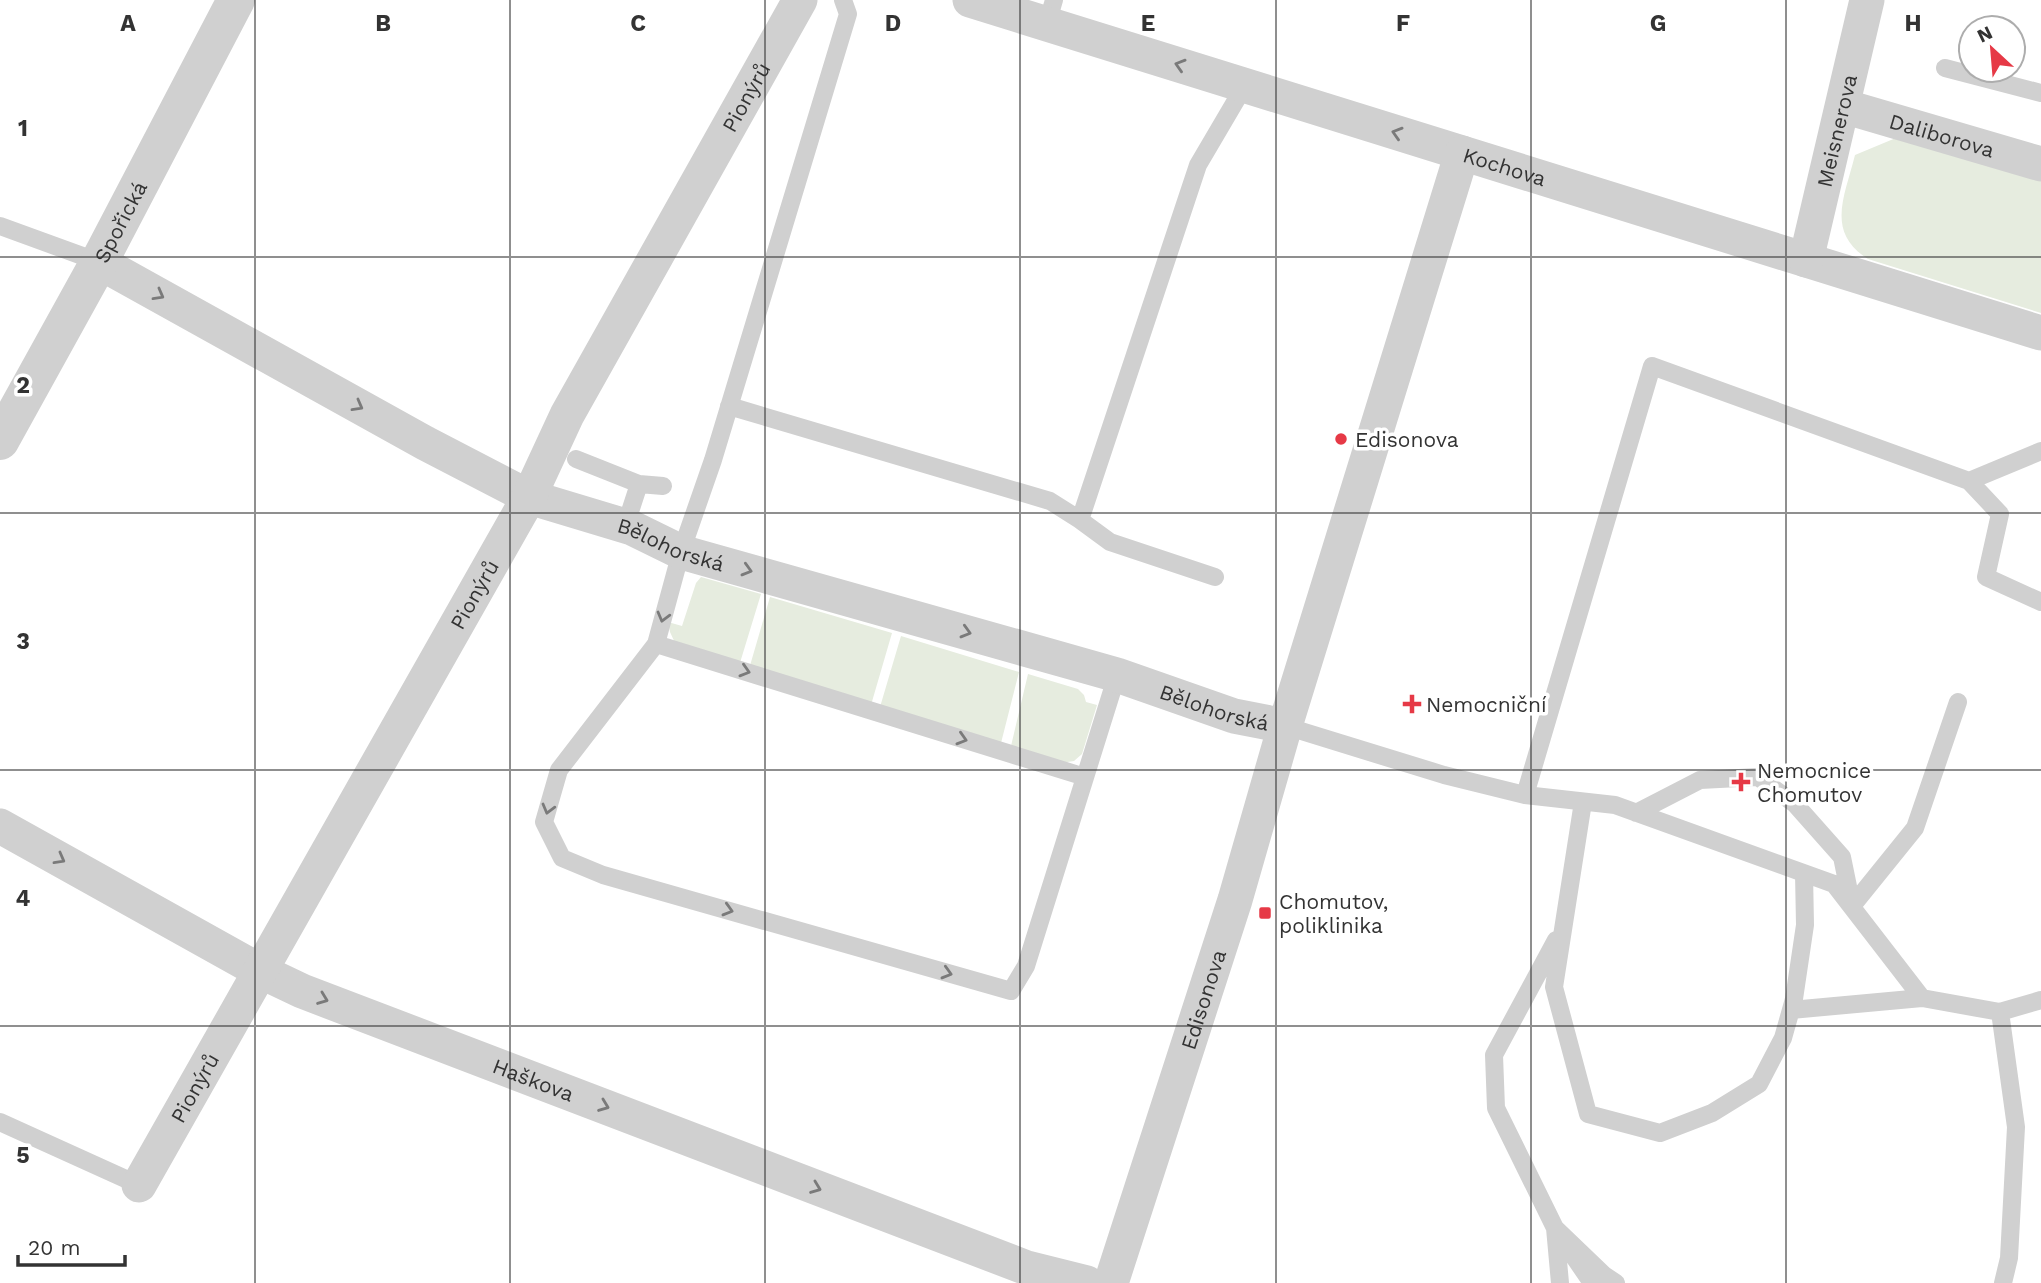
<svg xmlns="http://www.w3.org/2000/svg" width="2041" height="1283" font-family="'Work Sans',sans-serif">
  <rect width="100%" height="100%" fill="#fff"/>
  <!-- green -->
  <path fill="#e6ecdf" d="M1903,135L2041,176V313L1868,259C1825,232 1845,196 1855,155Z
    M701,577L761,594L739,666L675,643L670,632L668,622L682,626L696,583Z
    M770,597L892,633L871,705L749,669Z
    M901,636L1019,672L1001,743L880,707Z
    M1028,674L1078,689L1084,695L1086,702L1097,705L1082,754L1074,761L1061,763L1011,746Z"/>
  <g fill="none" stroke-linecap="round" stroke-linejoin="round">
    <!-- service -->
    <path stroke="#d0d0d0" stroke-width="18" d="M843,0L848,14L713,460L681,552L656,644L559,770L544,822L562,858L603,875L1011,991L1026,966L1117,675
      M1047,24L1054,0
      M1945,68L2041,93
      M0,226L99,262
      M729,406L1050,501L1080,520L1198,165L1245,85
      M576,459L639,484L663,486
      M1969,481L2000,514L1986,577L2041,602
      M1080,520L1110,542L1215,577
      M625,527L639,484
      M656,644L1085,777
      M1285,726L1444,775L1525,795L1615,805L1834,884L1922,998L2000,1012L2041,1000
      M1525,795L1652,366L1969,481L2041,451
      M1583,802L1554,987L1588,1114L1660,1133L1712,1113L1759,1084L1783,1038L1794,999L1805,925L1804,873
      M1636,813L1700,780L1758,777L1795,804L1842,857L1852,906L1915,828L1958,702
      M1556,940L1494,1055L1496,1108L1555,1228L1560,1283
      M1791,1010L1922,998
      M2000,1012L2016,1127L2009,1258L2003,1283
      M0,1122L139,1185
      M1555,1228L1604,1275L1616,1283
      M1572,1254L1592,1283"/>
    <!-- minor -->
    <g stroke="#d0d0d0" stroke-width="35">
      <path id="s1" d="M970,0L2041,333"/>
      <path id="s2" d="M1843,106L2041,164"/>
      <path id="s3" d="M1806,260L1867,0"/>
      <path id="s4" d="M99,262L425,443L529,497L632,528L681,552L1117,675L1234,716L1285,726"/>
      <path id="s5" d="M0,826L260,971L302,991L1027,1268L1087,1283"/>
      <path id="s6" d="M139,1185L529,497L567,415L800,0"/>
      <path id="s7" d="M1111,1283L1235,900L1285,726L1462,153"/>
    </g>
    <!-- tertiary -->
    <path stroke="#d0d0d0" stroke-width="38" id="s8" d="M0,441L99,262L236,0"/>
  </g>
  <!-- one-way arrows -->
  <defs><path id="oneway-chevron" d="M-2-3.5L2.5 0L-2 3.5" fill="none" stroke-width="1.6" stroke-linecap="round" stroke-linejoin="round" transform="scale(1.75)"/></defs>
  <g stroke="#7a7a7a">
    <use href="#oneway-chevron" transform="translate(1180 65) rotate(-163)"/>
    <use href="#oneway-chevron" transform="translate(1397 133) rotate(-163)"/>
    <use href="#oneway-chevron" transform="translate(159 295) rotate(29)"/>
    <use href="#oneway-chevron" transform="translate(358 406) rotate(29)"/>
    <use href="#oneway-chevron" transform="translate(747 570) rotate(16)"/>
    <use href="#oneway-chevron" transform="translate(663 617) rotate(105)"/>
    <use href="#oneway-chevron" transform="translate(966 632) rotate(16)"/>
    <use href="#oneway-chevron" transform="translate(745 671) rotate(17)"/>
    <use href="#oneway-chevron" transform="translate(962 739) rotate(17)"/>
    <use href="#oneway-chevron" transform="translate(548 809) rotate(105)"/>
    <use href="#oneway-chevron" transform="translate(60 859) rotate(29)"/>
    <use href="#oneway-chevron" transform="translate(728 910) rotate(16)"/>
    <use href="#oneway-chevron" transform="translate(947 973) rotate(16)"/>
    <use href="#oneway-chevron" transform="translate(323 999) rotate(21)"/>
    <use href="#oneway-chevron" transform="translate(604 1106) rotate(21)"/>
    <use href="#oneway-chevron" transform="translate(816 1188) rotate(21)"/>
  </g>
  <!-- grid -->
  <path fill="none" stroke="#333" stroke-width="2" stroke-opacity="0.55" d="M255,0V1283M510,0V1283M765,0V1283M1020,0V1283M1276,0V1283M1531,0V1283M1786,0V1283M0,257H2041M0,513H2041M0,770H2041M0,1026H2041"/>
  <!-- markers -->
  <g fill="#e63946" stroke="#fff" stroke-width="2.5">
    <circle cx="1341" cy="439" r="7"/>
    <path d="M1408.5 693.5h7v7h7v7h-7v7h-7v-7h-7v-7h7z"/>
    <path d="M1737.5 771.5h7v7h7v7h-7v7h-7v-7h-7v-7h7z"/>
    <rect x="1258" y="906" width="14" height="14" rx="3.5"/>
  </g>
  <g text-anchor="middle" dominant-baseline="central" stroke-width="7" stroke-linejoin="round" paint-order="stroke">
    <!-- street labels -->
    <g font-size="21" fill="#333" stroke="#fff">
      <text stroke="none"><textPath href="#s6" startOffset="1246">Pionýrů</textPath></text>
      <text stroke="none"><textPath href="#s3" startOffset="133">Meisnerova</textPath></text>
      <text stroke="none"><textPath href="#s2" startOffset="103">Daliborova</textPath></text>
      <text stroke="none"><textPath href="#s1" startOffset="560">Kochova</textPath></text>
      <text stroke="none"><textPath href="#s8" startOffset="250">Spořická</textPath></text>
      <text stroke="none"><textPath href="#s4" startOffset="640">Bělohorská</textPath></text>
      <text stroke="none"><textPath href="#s6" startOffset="679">Pionýrů</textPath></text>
      <text stroke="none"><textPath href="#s4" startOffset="1208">Bělohorská</textPath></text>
      <text stroke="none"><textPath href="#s7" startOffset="298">Edisonova</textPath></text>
      <text stroke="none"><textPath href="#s5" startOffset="592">Haškova</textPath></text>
      <text stroke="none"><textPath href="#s6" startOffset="112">Pionýrů</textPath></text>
    </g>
    <!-- poi labels -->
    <g font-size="21" fill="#333" stroke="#fff" text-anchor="start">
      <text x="1355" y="439">Edisonova</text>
      <text x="1426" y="704">Nemocniční</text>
      <text x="1757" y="770">Nemocnice<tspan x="1757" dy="24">Chomutov</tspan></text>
      <text x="1279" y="901">Chomutov,<tspan x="1279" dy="24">poliklinika</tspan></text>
    </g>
  </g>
  <g font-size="23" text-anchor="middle" font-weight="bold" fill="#333" stroke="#fff" stroke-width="7" stroke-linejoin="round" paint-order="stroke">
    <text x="128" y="31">A</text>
    <text x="383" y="31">B</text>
    <text x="638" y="31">C</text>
    <text x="893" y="31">D</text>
    <text x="1148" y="31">E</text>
    <text x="1403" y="31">F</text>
    <text x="1658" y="31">G</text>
    <text x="1913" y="31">H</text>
    <text x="23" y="136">1</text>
    <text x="23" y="393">2</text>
    <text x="23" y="649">3</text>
    <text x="23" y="906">4</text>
    <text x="23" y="1163">5</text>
  </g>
  <!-- north arrow -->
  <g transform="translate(1992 49) rotate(334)"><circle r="33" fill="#ffffff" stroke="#adadad" stroke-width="2"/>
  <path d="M0-5L12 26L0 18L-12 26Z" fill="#e63946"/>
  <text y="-10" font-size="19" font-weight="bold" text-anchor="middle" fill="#333333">N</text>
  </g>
  <!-- scale -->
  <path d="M18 1255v10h107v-10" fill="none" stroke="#333333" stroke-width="3.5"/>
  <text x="28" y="1255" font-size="21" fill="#333333" stroke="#ffffff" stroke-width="5" paint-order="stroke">20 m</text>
</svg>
